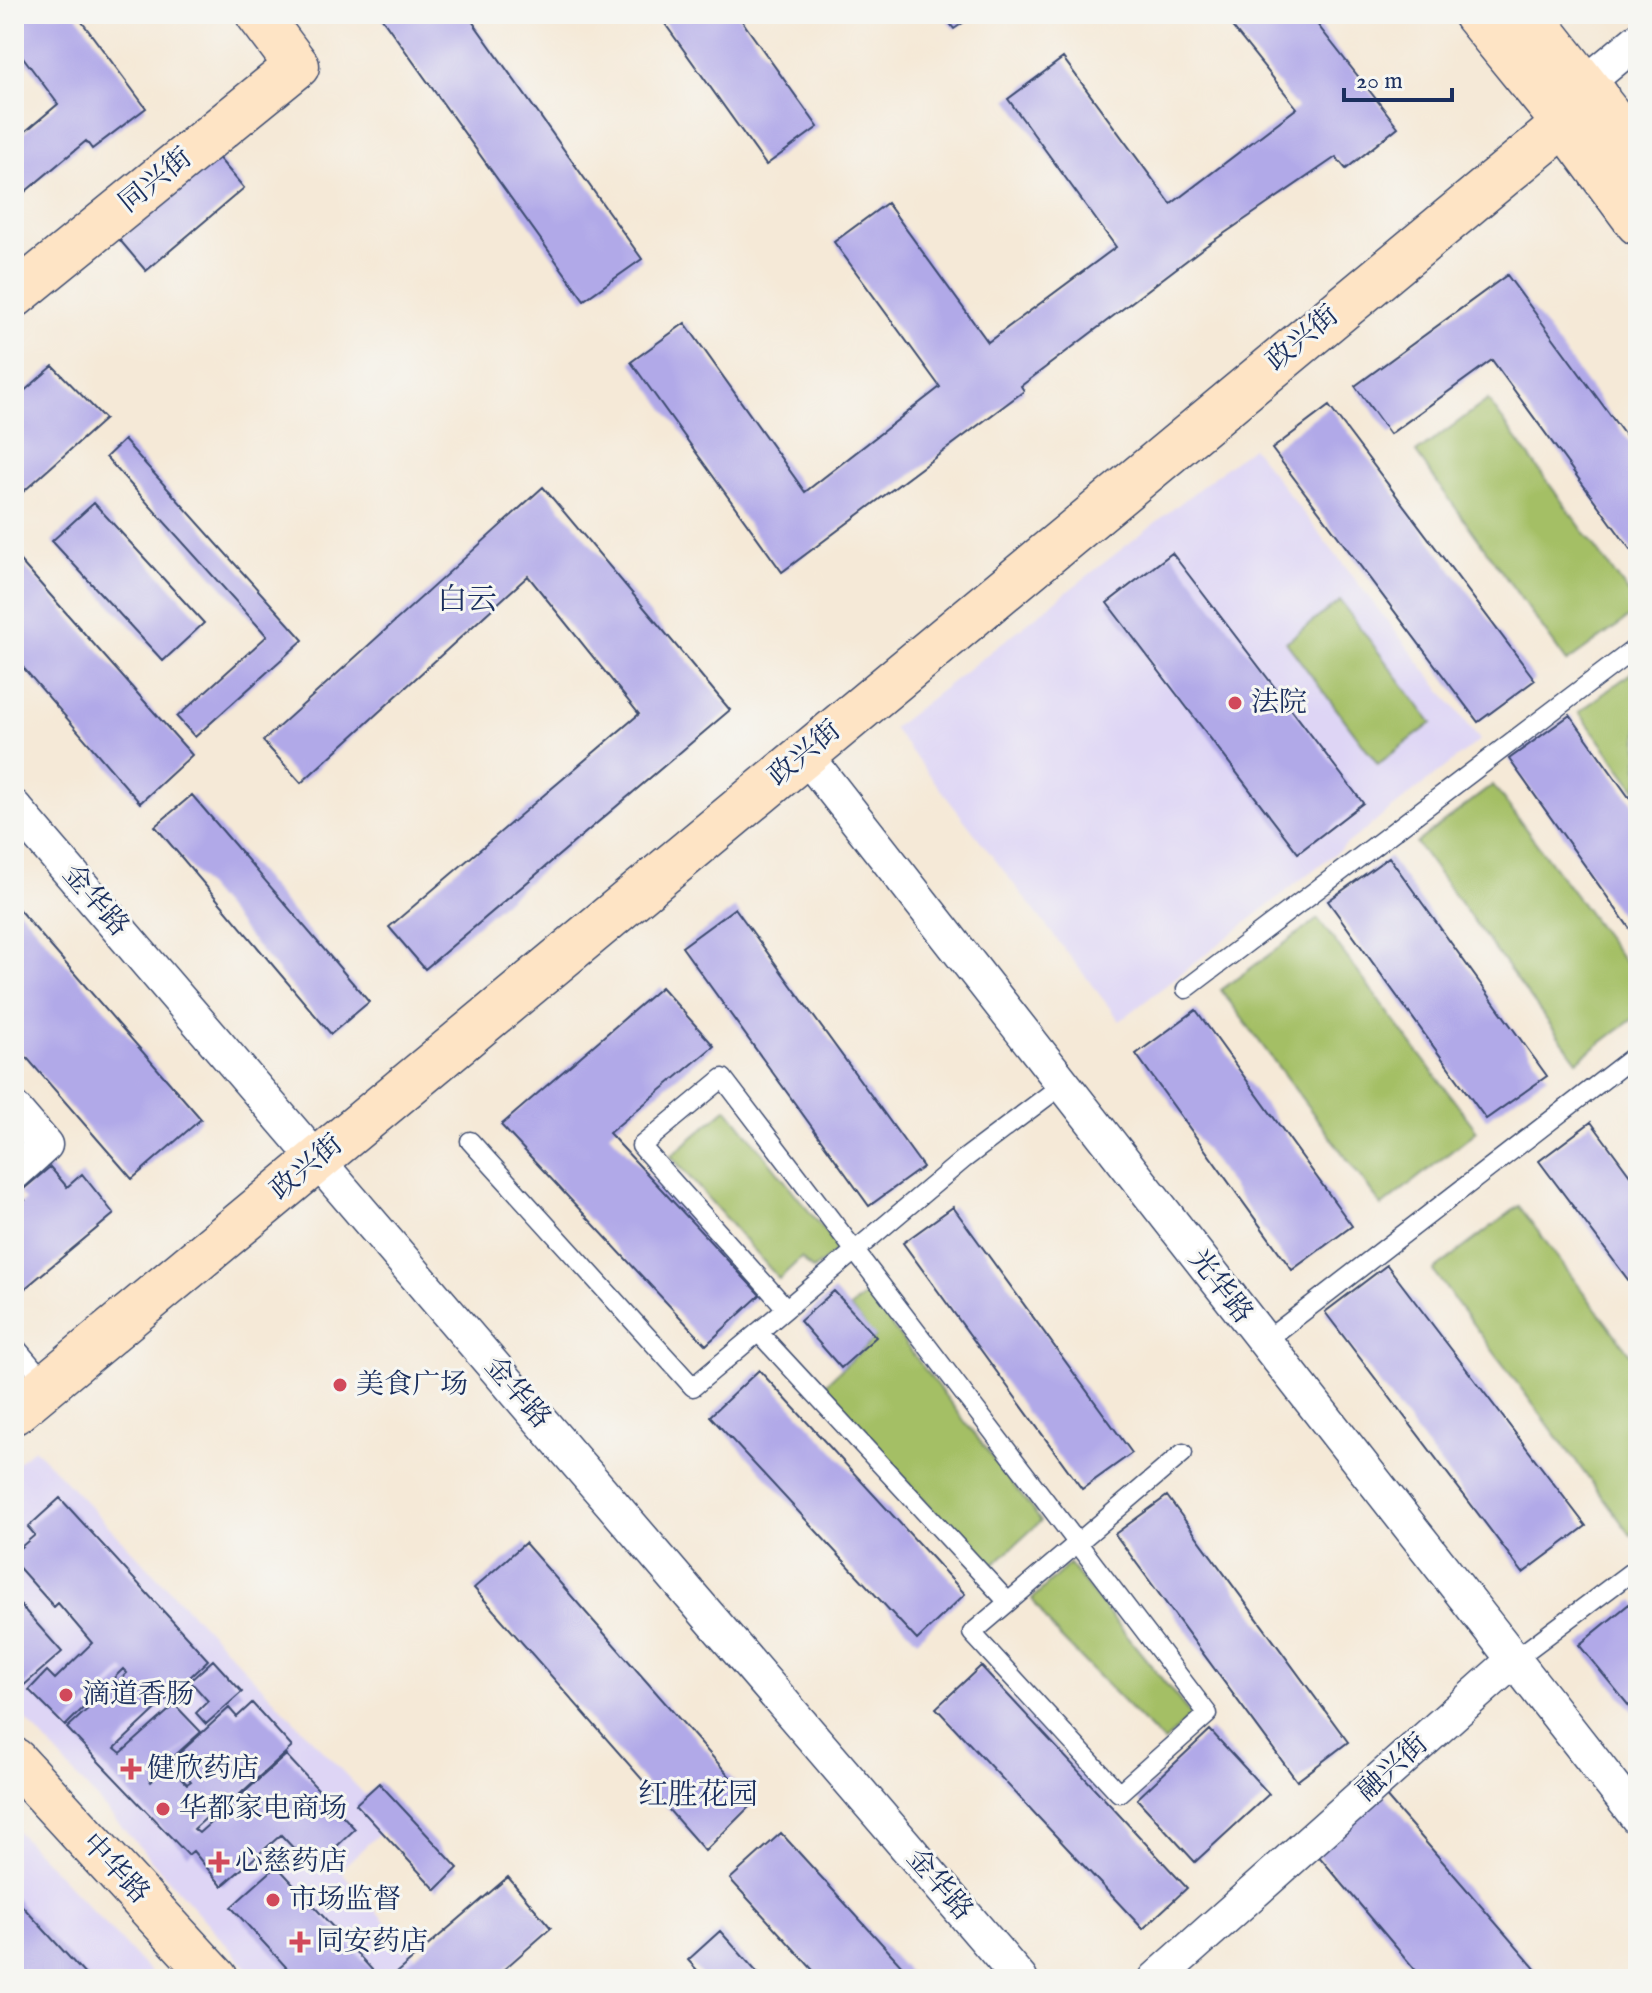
<svg xmlns="http://www.w3.org/2000/svg" width="1652" height="1993" font-family="'IM FELL English','Noto Serif SC',serif">
  <rect width="100%" height="100%" fill="#f6f6f2"/>
  <filter id="ink" filterUnits="userSpaceOnUse"><feTurbulence type="fractalNoise" baseFrequency=".0125" numOctaves="2"/><feDisplacementMap in="SourceGraphic" scale="16" xChannelSelector="R" yChannelSelector="G"/><feConvolveMatrix kernelMatrix="1 2 1 2 8 2 1 2 1" color-interpolation-filters="sRGB"/></filter>
  <filter id="wash" filterUnits="userSpaceOnUse"><feTurbulence type="fractalNoise" baseFrequency=".006" numOctaves="4" result="noise"/><feDisplacementMap in="SourceGraphic" scale="32" xChannelSelector="R" yChannelSelector="G"/><feGaussianBlur stdDeviation="1.8" result="paint"/><feColorMatrix in="noise" values="0 0 0 0 0 0 0 0 0 0 0 0 0 0 0 0 0 1.4 0 .05"/><feComposite in="paint" operator="in"/></filter>
  <g filter="url(#wash)">
    <rect width="100%" height="100%" fill="#f5e9d7"/>
    <!-- built -->
    <path fill="#ded5f5" d="M1252,447L1480,740L1120,1021L893,728Z
      M34,1448L391,1822L340,1870L436,1979H257L14,1706V1466Z
      M14,1828L157,1979H14Z"/>
    <!-- green -->
    <path fill="#a4bf65" stroke="#607762" stroke-width="2" d="M1488,400L1638,606V611L1567,662L1416,453Z
      M1340,601L1432,723L1378,764L1286,642Z
      M1638,668V792L1579,712Z
      M1493,785L1638,980V1015L1577,1061L1416,843Z
      M1318,919L1477,1131L1382,1206L1221,990Z
      M727,1108L839,1249L813,1270L801,1258L779,1279L671,1156Z
      M1519,1206L1638,1365V1529L1631,1535L1433,1271Z
      M867,1294L1041,1521L988,1570L821,1388L875,1338L850,1308Z
      M1069,1564L1191,1715L1164,1743L1054,1631L1032,1599Z"/>
    <g id="blocks">
      <!-- building -->
      <path fill="#b1a9e8" d="M14,14H76L146,108L92,149L86,141L14,201V141L58,104L14,45Z
        M379,14H467L642,259L584,300Z
        M658,14H737L818,127L766,165Z
        M943,14H976L954,29Z
        M1222,14H1309L1398,127L1346,169L1336,157L1203,248L1021,386L1024,391L782,572L631,362L685,323L805,492L940,387L834,242L887,203L988,342L1116,247L1008,99L1063,58L1171,204L1297,108Z
        M217,156L244,188L146,271L119,239Z
        M1507,275L1638,453V560L1492,360L1390,434L1355,386Z
        M53,366L105,419L14,500V400Z
        M1329,406L1535,680L1478,722L1272,449Z
        M124,440L303,640L195,737L177,717L267,636L106,457Z
        M543,487L730,710L425,969L389,927L639,714L528,576L301,783L263,741Z
        M94,503L204,623L163,661L52,541Z
        M1172,553L1363,803L1298,853L1107,603Z
        M14,554L192,755L140,803L14,657Z
        M1570,715L1638,810V940L1509,759Z
        M192,795L369,1002L331,1034L155,826Z
        M1389,857L1547,1076L1486,1119L1328,901Z
        M14,904L201,1119L132,1179L14,1043Z
        M735,908L923,1167L869,1206L682,947Z
        M661,987L714,1046L609,1133L760,1295L706,1345L501,1125Z
        M1196,1010L1352,1226L1292,1270L1136,1054Z
        M1591,1122L1638,1186V1293L1539,1161Z
        M50,1167L67,1187L82,1174L114,1214L23,1290L14,1279V1209L25,1200L19,1193Z
        M953,1207L1132,1453L1082,1489L903,1243Z
        M1387,1265L1586,1526L1523,1573L1325,1312Z
        M834,1291L876,1337L841,1368L800,1321Z
        M759,1370L965,1594L917,1640L710,1416Z
        M1167,1496L1348,1742L1297,1781L1115,1534Z
        M60,1498L208,1660L115,1748L121,1753L175,1705L201,1732L149,1779L151,1782L168,1765L187,1784L191,1781L172,1760L229,1708L237,1717L252,1703L292,1747L219,1813L216,1809L194,1829L199,1833L286,1755L355,1829L313,1869L281,1835L222,1886L193,1851L188,1855L100,1763L67,1728L127,1673L123,1669L65,1726L29,1690L47,1671L55,1679L92,1643L58,1603L54,1607L14,1562V1553L35,1535L28,1527Z
        M525,1543L753,1803L705,1851L474,1588Z
        M14,1598L62,1652L22,1687L14,1678Z
        M1634,1600L1638,1605V1717L1579,1645Z
        M213,1660L242,1692L206,1724L196,1713L208,1701L190,1681Z
        M981,1666L1187,1888L1143,1929L936,1708Z
        M1210,1730L1269,1794L1195,1862L1137,1799Z
        M379,1783L458,1868L436,1890L356,1804Z
        M1385,1795L1544,1979H1423L1317,1854Z
        M781,1833L914,1979H821L730,1879Z
        M277,1866L374,1972L367,1979H297L231,1907Z
        M508,1877L551,1928L493,1979H389Z
        M14,1897L89,1979H14Z
        M720,1931L763,1979H705L688,1960Z"/>
    </g>
  </g>
  <g filter="url(#ink)">
    <use href="#blocks" fill-opacity="0" stroke="#3c4b70" stroke-width="2"/>
    <g fill="none" stroke-linecap="round" stroke-linejoin="round">
      <!-- lane casing -->
      <g stroke="#3c4b70" stroke-width="21">
        <path id="lane" d="M1186,989L1638,646
          M470,1141L693,1387L964,1159L1062,1085
          M786,1308L641,1146L723,1078C885,1290 1046,1502 1208,1714L1119,1793L972,1633L1183,1453
          M758,1332L1008,1602
          M1264,1342L1638,1053
          M14,1345L47,1384
          M1514,1660L1638,1567"/>
      </g>
      <!-- street casing -->
      <g stroke="#3c4b70" stroke-width="37">
        <path id="street" d="M1586,83L1638,40
          M805,754L1638,1818
          M14,807L1020,1979
          M14,1109L45,1145L14,1173
          M1156,1979L1514,1660"/>
      </g>
      <!-- secondary casing -->
      <g stroke="#3c4b70" stroke-width="47">
        <path id="secondary" d="M1475,14L1564,123L1638,223
          M1529,14L1638,152
          M14,296L297,66L258,14
          M14,1412L1597,97
          M14,1760L216,1979"/>
      </g>
      <!-- lane -->
      <use href="#lane" stroke="#fff" stroke-width="18"/>
      <!-- street -->
      <use href="#street" stroke="#fff" stroke-width="34"/>
      <!-- secondary -->
      <use href="#secondary" stroke="#fee4c5" stroke-width="44"/>
    </g>
  </g>
  <!-- markers -->
  <g fill="#d1495b" stroke="#f6f6f2" stroke-width="3">
    <circle cx="1235" cy="703" r="8"/>
    <circle cx="340" cy="1385" r="8"/>
    <circle cx="66" cy="1695" r="8"/>
    <path d="M127 1757h8v8h8v8h-8v8h-8v-8h-8v-8h8z"/>
    <circle cx="163" cy="1809" r="8"/>
    <path d="M215 1850h8v8h8v8h-8v8h-8v-8h-8v-8h8z"/>
    <circle cx="273" cy="1900" r="8"/>
    <path d="M296 1930h8v8h8v8h-8v8h-8v-8h-8v-8h8z"/>
  </g>
  <g text-anchor="middle" dominant-baseline="central" stroke-width="6" stroke-linejoin="round" paint-order="stroke">
    <!-- street labels -->
    <g font-size="28" fill="#1b2f5e" stroke="#f6f6f2">
      <text transform="translate(156 181) rotate(-39)">同兴街</text>
      <text transform="translate(1303 339) rotate(-40)">政兴街</text>
      <text transform="translate(805 754) rotate(-40)">政兴街</text>
      <text transform="translate(95 901) rotate(49)">金华路</text>
      <text transform="translate(307 1168) rotate(-40)">政兴街</text>
      <text transform="translate(1220 1287) rotate(52)">光华路</text>
      <text transform="translate(517 1393) rotate(49)">金华路</text>
      <text transform="translate(1393 1768) rotate(-42)">融兴街</text>
      <text transform="translate(115 1869) rotate(47)">中华路</text>
      <text transform="translate(939 1885) rotate(49)">金华路</text>
    </g>
    <!-- poi labels -->
    <g font-size="28" fill="#1b2f5e" stroke="#f6f6f2" text-anchor="start">
      <text x="1251" y="703">法院</text>
      <text x="356" y="1385">美食广场</text>
      <text x="82" y="1695">滴道香肠</text>
      <text x="147" y="1769">健欣药店</text>
      <text x="179" y="1809">华都家电商场</text>
      <text x="235" y="1862">心慈药店</text>
      <text x="289" y="1900">市场监督</text>
      <text x="316" y="1942">同安药店</text>
    </g>
    <!-- neighbourhood labels -->
    <g font-size="30" fill="#1b2f5e" stroke="#f6f6f2">
      <text x="467" y="601">白云</text>
      <text x="698" y="1796">红胜花园</text>
    </g>
  </g>
  <!-- margin -->
  <rect width="1652" height="1993" fill="none" stroke="#f6f6f2" stroke-width="48"/>
  <!-- scale -->
  <path d="M1344 88v12h108v-12" fill="none" stroke="#1b2f5e" stroke-width="4"/>
  <text x="1356" y="88" font-size="24" fill="#1b2f5e" stroke="#f6f6f2" stroke-width="6" paint-order="stroke">20 m</text>
</svg>
